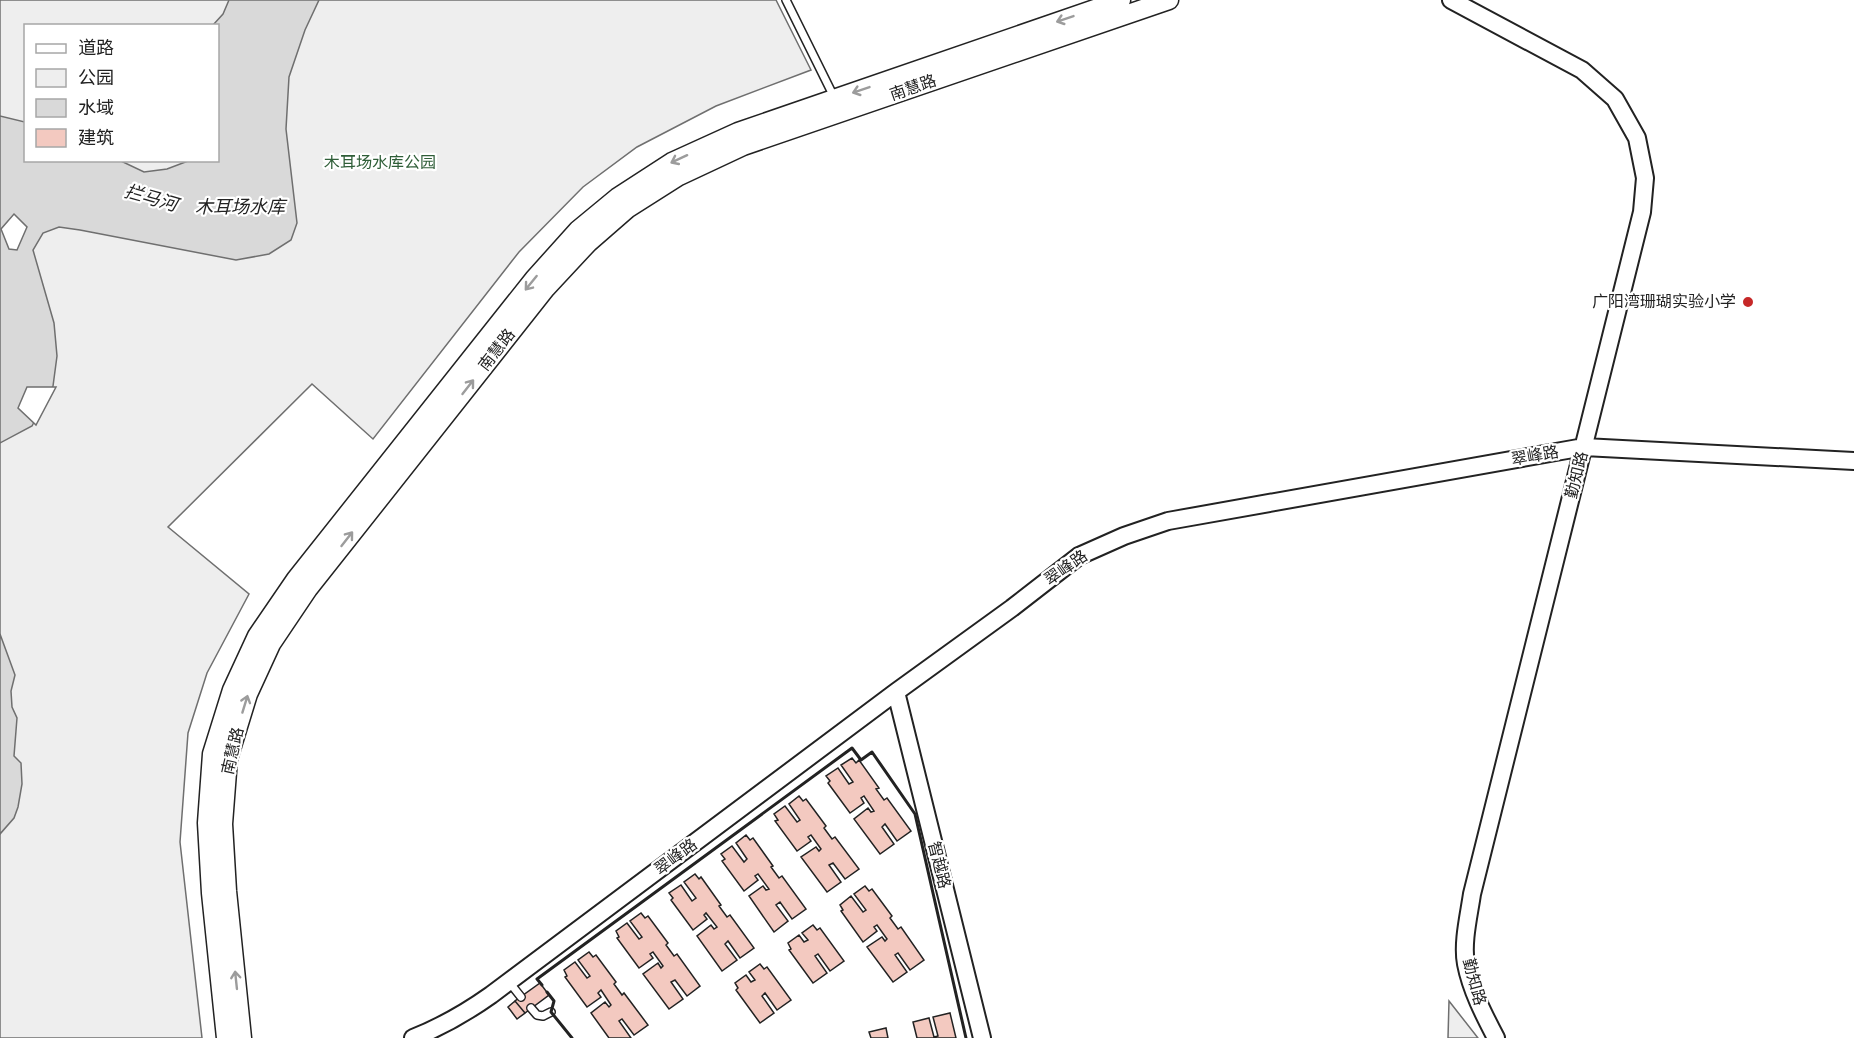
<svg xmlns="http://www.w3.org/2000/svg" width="1854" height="1038" font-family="'Varela Round','Noto Sans SC',sans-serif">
  <rect width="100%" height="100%" fill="#fff"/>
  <!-- green -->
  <path fill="#eee" stroke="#6f6f6f" stroke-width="1.5" fill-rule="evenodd" d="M0,0H776L811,70L716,106L637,147L583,187L519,252L373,439L312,384L168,527L249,594L207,673L188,733L180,842L202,1038H0ZM26,26H218V160H26Z
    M1449,1001L1478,1038H1448Z"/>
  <!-- water -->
  <path fill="#d9d9d9" stroke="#6f6f6f" stroke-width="1.5" d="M229,0H319L305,30L289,77L286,129L297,223L291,240L269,254L236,260L80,230L59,227L43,233L33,250L54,323L57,356L53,386L32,426L0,443V116L25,122L26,160L121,161L144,172L167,169L188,161L218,160V26L213,25L223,14Z
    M0,634L15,675L11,691L12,707L17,718L14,756L21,763L22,784L18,807L14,818L0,834Z"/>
  <!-- pier -->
  <path fill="#fff" stroke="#6f6f6f" stroke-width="1.5" d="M14,214L27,227L17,250L9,249L1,229Z
    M27,387H56L36,425L18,408Z"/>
  <!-- building -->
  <path fill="#f3c9c0" stroke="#222" stroke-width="1.5" d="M852,758L856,763L859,760L879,788L876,789L884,800L887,798L911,831L897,841L885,824L882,827L894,844L880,854L854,819L868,808L871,812L874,811L864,796L861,798L864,803L850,813L828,783L830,781L826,776L838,768L849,784L853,782L841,765Z
    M799,796L803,801L806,799L826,826L824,828L832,839L835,837L859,869L845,879L833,863L829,865L841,882L827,892L801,857L816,847L819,851L821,849L811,835L808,837L811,841L797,851L775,821L778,820L774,814L785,806L797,822L800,820L789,804Z
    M746,835L750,840L753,838L773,866L771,867L779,878L782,876L806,909L792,919L780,902L776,905L788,921L774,932L749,896L763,886L766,890L769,889L758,874L755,876L758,880L744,891L722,861L725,859L721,854L732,846L744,862L747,859L736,843Z
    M695,874L699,879L701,877L721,905L719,906L727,917L730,915L754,948L740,958L728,941L725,944L737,960L722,971L697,936L711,925L714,929L717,927L706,913L704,915L707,919L693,930L671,900L673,898L669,893L681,885L692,901L696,898L684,882Z
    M865,886L869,891L872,889L892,916L890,918L898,929L901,927L924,960L910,970L898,953L895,955L907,972L893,982L867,947L882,937L885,941L887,939L877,925L874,927L877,931L863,942L841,911L843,910L840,905L851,896L863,912L866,910L854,894Z
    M641,913L645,918L648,916L668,943L666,945L674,956L677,954L700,986L687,996L675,980L671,982L683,999L669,1009L643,974L658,963L661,968L663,966L653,952L650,954L653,958L639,968L617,938L619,937L616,931L627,923L639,939L642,937L630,921Z
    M813,925L817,930L820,928L844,961L830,971L818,954L815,956L827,973L813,983L789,950L791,949L788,943L799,935L804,942L808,940L802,933Z
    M589,952L593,957L596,955L616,982L614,984L622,995L624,993L648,1025L634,1035L622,1019L619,1021L631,1038H609L591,1013L605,1002L609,1007L611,1005L601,990L598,993L601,997L587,1007L565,977L567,976L564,970L575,962L587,978L590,976L578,960Z
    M760,964L764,969L767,967L791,1000L777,1010L765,993L762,996L774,1013L760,1023L736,990L738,988L735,983L746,975L751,982L755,980L749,972Z
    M540,983L549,995L525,1013L515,1001Z
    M515,1001L525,1013L517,1019L508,1007Z
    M950,1013L956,1038H917L913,1022L929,1018L934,1037L938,1036L933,1017Z
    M886,1028L888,1038H871L869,1032Z"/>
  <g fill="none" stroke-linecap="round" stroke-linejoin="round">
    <!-- service casing -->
    <g stroke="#222" stroke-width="10">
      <path id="service" d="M786,0L834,97
        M509,982L521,997
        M531,1008L537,1015L543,1016L551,1012"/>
    </g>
    <!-- tertiary casing -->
    <g stroke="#222" stroke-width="20">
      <path id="tertiary" d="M1451,0L1582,70L1615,99L1637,138L1645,178L1642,212L1472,894C1469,915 1462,943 1466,964C1471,990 1484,1015 1496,1038
        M896,692L982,1038
        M413,1038C441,1027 467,1012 491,995L896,692L1012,608L1079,556L1124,536L1168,521L1584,447L1854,461"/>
    </g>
    <!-- secondary casing -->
    <g stroke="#222" stroke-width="21">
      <path id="secondary" d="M226,1038L211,893L207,823L212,754L232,690L257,636L296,579L534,279L578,230L618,197L672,162L738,132L1121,0
        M242,1038L227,891L223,824L228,759L248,694L271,644L308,589L546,288L588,243L627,209L679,176L743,146L1169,0"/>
    </g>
    <!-- service -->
    <use href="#service" stroke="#fff" stroke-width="7"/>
    <!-- tertiary -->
    <use href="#tertiary" stroke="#fff" stroke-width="16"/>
    <!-- secondary -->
    <use href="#secondary" stroke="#fff" stroke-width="18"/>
    <!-- wall -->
    <path stroke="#222" stroke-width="3" d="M542,985L537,979L852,748L861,760L872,752L915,814L966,1038
      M547,992L554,1001L551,1012L572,1038"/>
  </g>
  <!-- one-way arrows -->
  <defs><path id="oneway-shaft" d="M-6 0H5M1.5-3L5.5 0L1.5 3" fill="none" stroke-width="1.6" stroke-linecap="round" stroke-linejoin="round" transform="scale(1.5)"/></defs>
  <g stroke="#9c9c9c">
    <use href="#oneway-shaft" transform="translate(1065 19) rotate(161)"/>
    <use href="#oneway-shaft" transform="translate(861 90) rotate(161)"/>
    <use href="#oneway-shaft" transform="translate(679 159) rotate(155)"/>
    <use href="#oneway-shaft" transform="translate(531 283) rotate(129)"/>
    <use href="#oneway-shaft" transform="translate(468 387) rotate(-52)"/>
    <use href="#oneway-shaft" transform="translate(347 539) rotate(-52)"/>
    <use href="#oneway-shaft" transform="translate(245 704) rotate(-73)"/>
    <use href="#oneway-shaft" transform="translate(236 980) rotate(-96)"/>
  </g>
  <!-- markers -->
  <circle fill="#c62828" stroke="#fff" stroke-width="2" cx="1748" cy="302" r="6"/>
  <g text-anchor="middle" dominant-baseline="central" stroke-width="4.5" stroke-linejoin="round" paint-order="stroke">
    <!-- street labels -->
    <g font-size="16" fill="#222" stroke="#fff">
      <text transform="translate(913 88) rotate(-19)">南慧路</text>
      <text transform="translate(497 350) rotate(-52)">南慧路</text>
      <text transform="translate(1535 456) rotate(-10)">翠峰路</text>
      <text transform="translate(1577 475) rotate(-76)">勤知路</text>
      <text transform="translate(1066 568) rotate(-35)">翠峰路</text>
      <text transform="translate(233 751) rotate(-77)">南慧路</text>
      <text transform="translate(676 857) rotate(-37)">翠峰路</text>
      <text transform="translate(939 865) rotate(76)">智越路</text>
      <text transform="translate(1474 982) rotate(75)">勤知路</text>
    </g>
    <!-- park labels -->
    <g font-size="16" fill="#2f5e38" stroke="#fff">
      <text x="380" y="163">木耳场水库公园</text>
    </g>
    <!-- poi labels -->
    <g font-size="16" fill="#222" stroke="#fff" text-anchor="end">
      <text x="1736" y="302">广阳湾珊瑚实验小学</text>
    </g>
    <!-- water labels -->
    <g font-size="18" font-style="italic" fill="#222" stroke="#fff">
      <text transform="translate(151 198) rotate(16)">拦马河</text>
      <text x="240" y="207">木耳场水库</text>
    </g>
  </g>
  <!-- legend -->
  <rect x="24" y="24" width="195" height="138" fill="#ffffff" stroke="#a7a7a7" stroke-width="1.5"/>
  <rect x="36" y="44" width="30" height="9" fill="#ffffff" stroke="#a7a7a7" stroke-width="1.5"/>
  <text x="78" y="54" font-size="18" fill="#222222">道路</text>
  <rect x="36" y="69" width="30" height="18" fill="#eeeeee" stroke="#a7a7a7" stroke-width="1.5"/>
  <text x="78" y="84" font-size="18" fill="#222222">公园</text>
  <rect x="36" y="99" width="30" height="18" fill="#d9d9d9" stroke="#a7a7a7" stroke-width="1.5"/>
  <text x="78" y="114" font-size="18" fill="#222222">水域</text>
  <rect x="36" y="129" width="30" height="18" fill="#f3c9c0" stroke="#a7a7a7" stroke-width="1.5"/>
  <text x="78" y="144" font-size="18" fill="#222222">建筑</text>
</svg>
